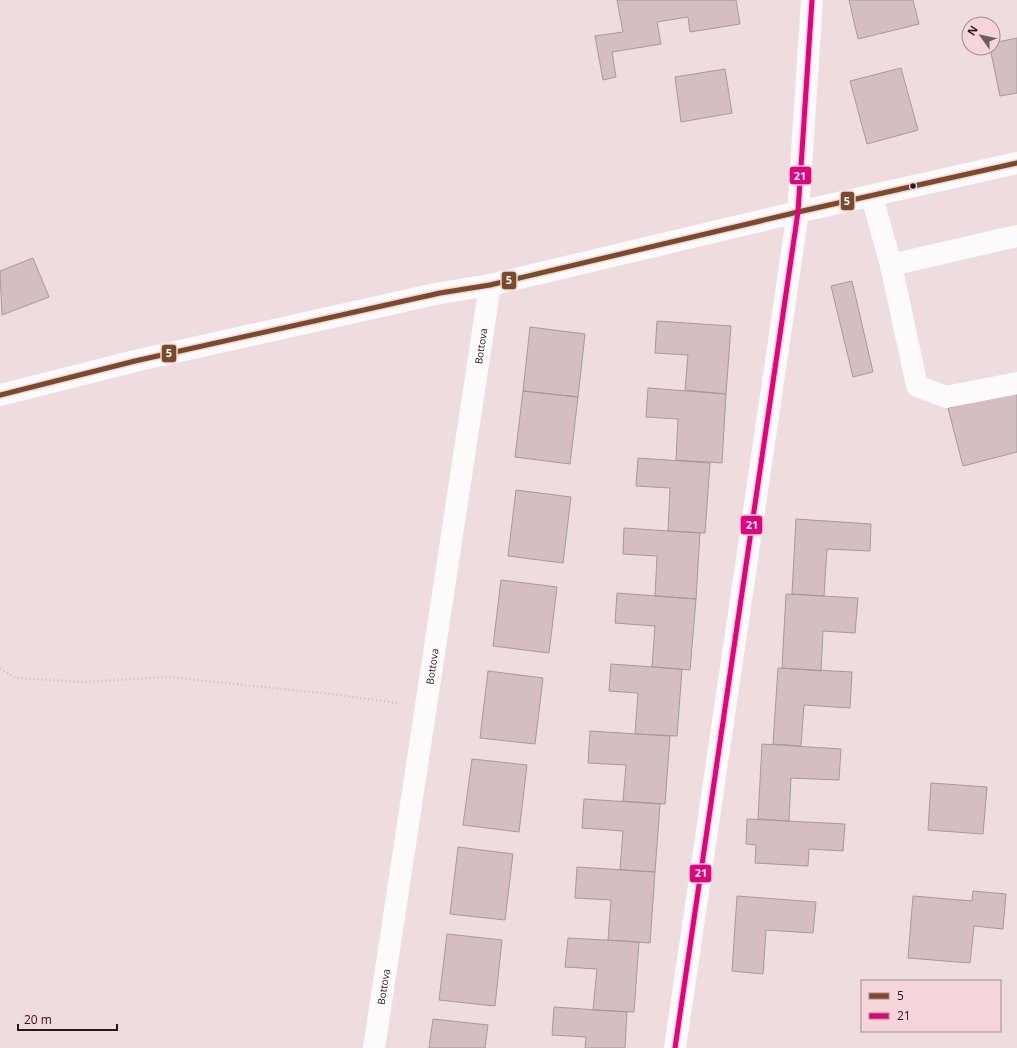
<svg xmlns="http://www.w3.org/2000/svg" width="1017" height="1048" font-family="'Open Sans',sans-serif">
  <rect width="100%" height="100%" fill="#eedcdf"/>
  <!-- building -->
  <path fill="#d5bec2" stroke="#a6999b" d="M617,0H736L740,24L690,32L688,17L657,22L661,44L612,52L616,77L603,80L595,36L623,32Z
    M849,0H913L919,24L858,39Z
    M1017,38V93L1000,96L990,48H993V43Z
    M901,68L918,130L867,144L850,81Z
    M725,69L732,113L681,122L675,77Z
    M33,258L49,297L2,315L0,271Z
    M852,281L873,372L853,377L831,286Z
    M657,321L731,326L726,394L685,390L688,355L655,353Z
    M530,327L585,334L578,397L523,391Z
    M648,388L726,394L722,463L676,460L678,419L646,417Z
    M523,391L578,397L570,464L515,457Z
    M1017,391V452L963,466L948,408Z
    M638,458L710,463L705,533L668,531L670,488L636,486Z
    M516,490L571,497L563,563L508,556Z
    M796,519L871,524L870,551L827,549L824,596L792,594Z
    M624,528L700,533L696,599L655,596L657,556L623,554Z
    M501,580L557,587L549,653L493,646Z
    M617,593L696,599L690,670L652,667L655,626L615,623Z
    M786,594L858,598L855,633L823,631L821,671L782,668Z
    M611,664L682,669L677,736L635,734L638,693L609,691Z
    M778,668L852,672L850,708L804,705L801,746L773,744Z
    M488,671L543,678L535,744L480,738Z
    M590,731L670,736L665,804L623,801L626,765L588,763Z
    M762,744L841,749L839,780L791,778L789,821L758,819Z
    M472,759L527,765L519,832L463,825Z
    M931,783L987,787L983,834L928,830Z
    M584,799L660,804L655,872L620,870L623,831L582,828Z
    M747,819L845,824L843,851L809,849L808,866L755,863L756,845L746,844Z
    M458,847L513,854L505,920L450,914Z
    M577,867L655,872L650,943L608,940L611,900L575,898Z
    M973,891L1006,894L1003,929L974,926L970,963L908,958L913,896L972,901Z
    M737,896L816,902L813,933L766,930L763,974L732,971Z
    M447,934L502,940L495,1006L439,1000Z
    M568,938L639,942L634,1012L593,1010L597,969L565,967Z
    M554,1007L627,1012L625,1048H585L586,1037L552,1035Z
    M433,1019L488,1025L485,1048H429Z"/>
  <g fill="none" stroke-linecap="round" stroke-linejoin="round">
    <!-- path -->
    <path stroke="#c6c0c1" stroke-width="2.5" stroke-dasharray="1 3" stroke-linecap="butt" d="M0,669L16,678L83,682L168,677L331,694L397,703"/>
    <!-- street -->
    <g stroke="#fcfafa" stroke-width="22">
      <path d="M872,197L891,265L917,386L946,397L1017,383"/>
      <path d="M891,265L1017,236"/>
      <path d="M0,395L135,361L440,293L490,285L798,212L1017,163"/>
      <path id="s1" d="M374,1048L490,285"/>
      <path d="M675,1048L798,212L812,0"/>
    </g>
    <!-- bus-1 casing -->
    <g stroke="#f5d5d9" stroke-width="8">
      <path id="bus-1" d="M0,395L135,361L440,293L490,285L798,212L1017,163"/>
    </g>
    <!-- bus-2 casing -->
    <g stroke="#f5d5d9" stroke-width="8">
      <path id="bus-2" d="M675,1048L798,212L812,0"/>
    </g>
    <!-- bus-1 -->
    <use href="#bus-1" stroke="#7a4b2a" stroke-width="5"/>
    <!-- bus-2 -->
    <use href="#bus-2" stroke="#e5007d" stroke-width="5"/>
  </g>
  <!-- markers -->
  <circle fill="#24191b" stroke="#f5d5d9" stroke-width="1.5" cx="913" cy="186" r="3.5"/>
  <g text-anchor="middle" dominant-baseline="central" stroke-width="3.5" stroke-linejoin="round" paint-order="stroke">
    <!-- street labels -->
    <g font-size="10" fill="#24191b" stroke="#f5d5d9">
      <text stroke="none"><textPath href="#s1" startOffset="710">Bottova</textPath></text>
      <text stroke="none"><textPath href="#s1" startOffset="386">Bottova</textPath></text>
      <text stroke="none"><textPath href="#s1" startOffset="62">Bottova</textPath></text>
    </g>
  </g>
  <g stroke="#f5d5d9" stroke-width="1.5">
    <rect x="789" y="166" width="23" height="19" rx="4" fill="#e5007d"/>
    <rect x="840" y="191" width="15" height="20" rx="4" fill="#7a4b2a"/>
    <rect x="501" y="271" width="16" height="19" rx="4" fill="#7a4b2a"/>
    <rect x="161" y="344" width="16" height="19" rx="4" fill="#7a4b2a"/>
    <rect x="740" y="515" width="23" height="20" rx="4" fill="#e5007d"/>
    <rect x="689" y="864" width="23" height="19" rx="4" fill="#e5007d"/>
  </g>
  <g font-size="11" text-anchor="middle" font-weight="bold" fill="#fff">
    <text x="800" y="180">21</text>
    <text x="847" y="205">5</text>
    <text x="509" y="284">5</text>
    <text x="169" y="357">5</text>
    <text x="752" y="529">21</text>
    <text x="701" y="877">21</text>
  </g>
  <!-- legend -->
  <rect x="861" y="980" width="140" height="52" fill="#f5d5d9" stroke="#a18a8d"/>
  <rect x="869" y="993" width="20" height="6" fill="#7a4b2a" stroke="#a18a8d"/>
  <text x="897" y="1000" font-size="12" fill="#24191b">5</text>
  <rect x="869" y="1013" width="20" height="6" fill="#e5007d" stroke="#a18a8d"/>
  <text x="897" y="1020" font-size="12" fill="#24191b">21</text>
  <!-- north arrow -->
  <g transform="translate(981 36) rotate(303)"><circle r="19" fill="#f5d5d9" stroke="#a18a8d"/>
  <path d="M0-3L7 15L0 10L-7 15Z" fill="#6b5d60"/>
  <text y="-6" font-size="11" font-weight="bold" text-anchor="middle" fill="#24191b">N</text>
  </g>
  <!-- scale -->
  <path d="M18 1024v6h99v-6" fill="none" stroke="#24191b" stroke-width="2"/>
  <text x="24" y="1024" font-size="12" fill="#24191b" stroke="#f5d5d9" stroke-width="3" paint-order="stroke">20 m</text>
</svg>
